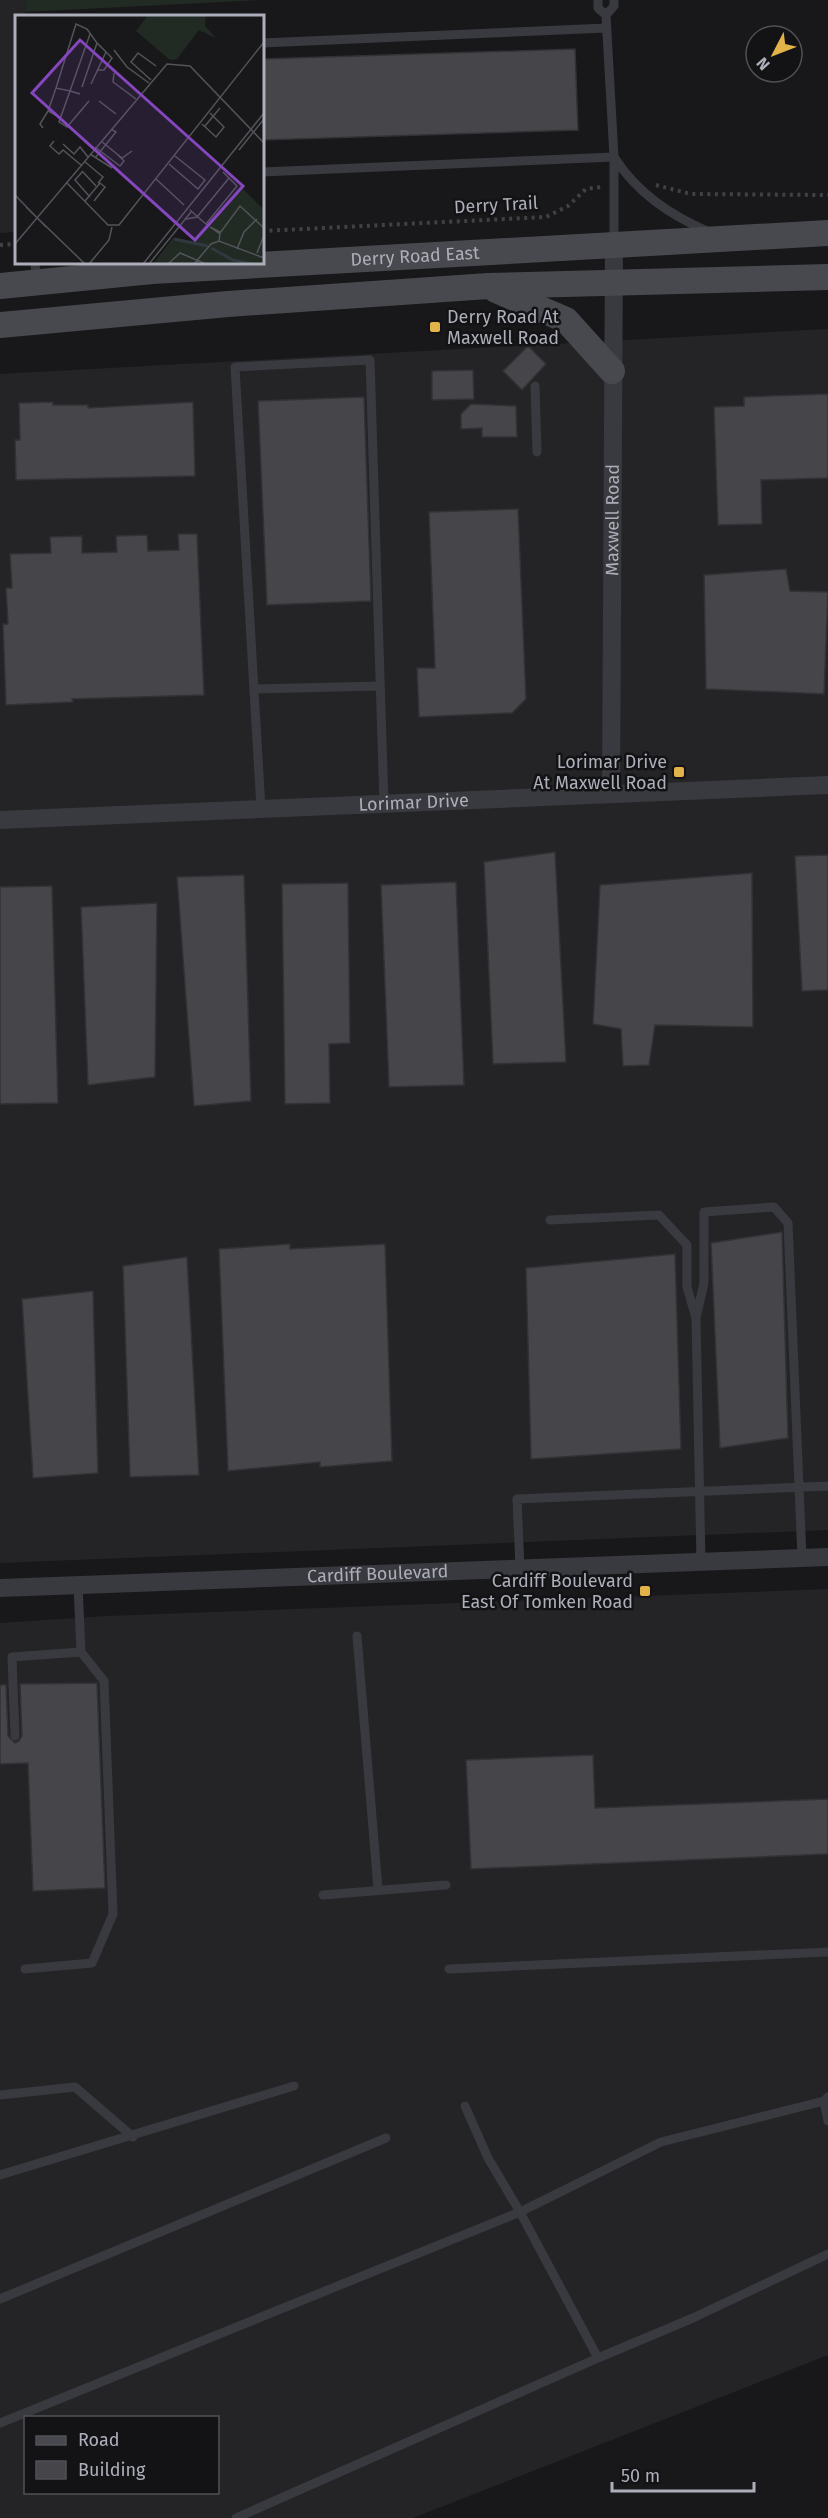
<svg xmlns="http://www.w3.org/2000/svg" width="828" height="2518" font-family="'Fira Sans',sans-serif">
  <rect width="100%" height="100%" fill="#18181a"/>
  <!-- built -->
  <path fill="#242427" fill-rule="evenodd" d="M0,0H26L25,16H16V232L0,233Z
    M828,329V1530L0,1563V374Z
    M828,1589V2355L413,2518H0V1623L106,1616ZM26,2418H218V2492H26Z"/>
  <!-- green -->
  <path fill="#222a24" d="M26,0H263L25,12Z"/>
  <!-- building -->
  <path fill="#45454a" stroke="#323236" stroke-width="1.5" d="M575,49L578,130L262,140V59Z
    M528,346L546,364L522,390L503,371Z
    M473,370L474,399L432,400V371Z
    M828,394V478L761,480L762,524L718,525L714,407L744,406V397Z
    M364,397L371,601L267,605L258,401Z
    M53,402V405H88V408L193,402L195,476L16,480L15,440H20L19,403Z
    M471,404L516,406L517,437H482V428L461,429V414Z
    M518,509L526,699L512,713L419,717L417,668H435L429,512Z
    M178,534H197L204,695L72,699L73,702L6,705L3,624H8L6,588H12L10,554L51,553L50,537L82,536V553L117,552L116,536L147,535L148,551L179,550Z
    M786,569L790,591L828,592L824,694L706,689L704,575Z
    M555,852L566,1062L493,1064L484,862Z
    M828,855V990L802,991L795,856Z
    M752,873L753,1027L655,1025L649,1065L623,1066L621,1029L593,1024L600,885Z
    M244,875L251,1101L194,1106L177,877Z
    M456,882L464,1085L389,1087L381,885Z
    M348,883L350,1043L329,1044L330,1103L285,1104L282,884Z
    M52,886L58,1103L0,1104V887Z
    M157,903L155,1077L88,1085L81,907Z
    M782,1232L788,1438L720,1448L711,1243Z
    M290,1244V1249L385,1244L392,1461L320,1467V1462L228,1471L219,1249Z
    M675,1254L681,1449L531,1459L526,1268Z
    M187,1257L199,1475L130,1477L123,1266Z
    M93,1291L98,1473L33,1478L22,1299Z
    M97,1683L105,1888L33,1891L28,1763L0,1764V1685H6L8,1736L15,1743L19,1741L22,1736L20,1684Z
    M593,1755L595,1808L828,1799V1854L471,1869L466,1760Z"/>
  <g fill="none" stroke-linecap="round" stroke-linejoin="round">
    <!-- path -->
    <path stroke="#404146" stroke-width="4" stroke-dasharray="3 4.5" stroke-linecap="butt" d="M656,185L691,194L828,195
      M262,231L546,217L568,206L586,189L601,187
      M0,245L16,244"/>
    <!-- service -->
    <path stroke="#393a3f" stroke-width="9" d="M598,0V8L606,15
      M262,43L607,28
      M614,157C637,193 670,215 709,232
      M262,172L614,157
      M614,242V157L606,15L614,6V0
      M35,262L36,280
      M535,386L537,452
      M254,689L380,686
      M261,809L235,367L370,360L384,804
      M550,1220L659,1215L687,1245V1287L696,1318L701,1562
      M696,1318L704,1283V1212L774,1207L788,1223L802,1558
      M520,1568L517,1499L828,1486
      M357,1636L378,1889
      M15,1736L12,1657L81,1652
      M323,1895L446,1885
      M25,1969L92,1963L113,1914L104,1681L81,1652L78,1585
      M449,1969L828,1952
      M0,2095L75,2087L133,2137
      M824,2101L828,2121
      M465,2106L488,2158L520,2212L661,2142L824,2101L828,2097
      M0,2175L294,2086
      M0,2299L386,2138
      M0,2423L520,2212L598,2358L693,2318L828,2254
      M236,2518L598,2358"/>
    <!-- minor -->
    <g stroke="#393a3f" stroke-width="18">
      <path id="s1" d="M611,794L614,245"/>
      <path id="s2" d="M0,820L828,785"/>
      <path id="s3" d="M0,1588L828,1557"/>
    </g>
    <!-- secondary -->
    <g stroke="#48494e" stroke-width="26">
      <path id="s4" d="M0,286L152,271L828,233"/>
      <path d="M496,290L566,320L612,371"/>
      <path d="M0,325L228,304L488,286L828,277"/>
    </g>
  </g>
  <!-- markers -->
  <g fill="#e2b348" stroke="#131315" stroke-width="2">
    <rect x="429" y="321" width="12" height="12" rx="3"/>
    <rect x="673" y="766" width="12" height="12" rx="3"/>
    <rect x="639" y="1585" width="12" height="12" rx="3"/>
  </g>
  <g text-anchor="middle" dominant-baseline="central" stroke-width="5" stroke-linejoin="round" paint-order="stroke">
    <!-- street labels -->
    <g font-size="18" fill="#acafb9" stroke="#131315">
      <text transform="translate(496 205) rotate(-3)">Derry Trail</text>
      <text stroke="none"><textPath href="#s4" startOffset="416">Derry Road East</textPath></text>
      <text stroke="none"><textPath href="#s1" startOffset="274">Maxwell Road</textPath></text>
      <text stroke="none"><textPath href="#s2" startOffset="414">Lorimar Drive</textPath></text>
      <text stroke="none"><textPath href="#s3" startOffset="378">Cardiff Boulevard</textPath></text>
    </g>
    <!-- poi labels -->
    <g font-size="18" fill="#acafb9" stroke="#131315" text-anchor="end">
      <text x="447" y="317" text-anchor="start">Derry Road At<tspan x="447" dy="21">Maxwell Road</tspan></text>
      <text x="667" y="762">Lorimar Drive<tspan x="667" dy="21">At Maxwell Road</tspan></text>
      <text x="633" y="1581">Cardiff Boulevard<tspan x="633" dy="21">East Of Tomken Road</tspan></text>
    </g>
  </g>
  <!-- overview -->
  <g transform="translate(15 15)">
    <rect width="249" height="249" fill="#18181a"/>
    <path d="M133,0H191L190,11L201,23L184,15L162,44L155,45L121,16ZM226,172L249,195V249H138L158,223L180,228Z" fill="#222a24"/>
    <path fill="none" stroke="#31383f" stroke-width="3" d="M159,224L193,231M196,233L218,245L237,249"/>
    <path fill="none" stroke="#53545a" stroke-width="1.5" d="M99,35L112,52L134,68M83,55H89L97,43L91,37M99,58L98,67L121,84M136,65L116,47L123,38L141,51M67,72L82,28L91,37L76,69M41,73L61,9L72,14L82,28M65,79L55,76L44,107L52,112L74,86M84,86L101,99M44,102L33,96L41,73L55,76L75,19M187,109L201,122L209,112L195,98M190,111L205,93M28,113L25,109L33,96M39,126L35,131L44,139L48,135L66,150M86,126L107,143L117,136M48,129L59,139L65,132L73,142M80,132L105,151L109,146L102,139M224,135L249,104M75,139L97,153M80,143L101,117L96,114M69,146L88,162L83,168M154,149L183,174L190,165L160,141M67,156L81,171M68,156L60,165L75,182M141,164L169,190M51,167L93,210H104L249,27M0,180L31,212M70,186L85,168L90,172L79,186M11,192L70,249M175,195L192,210M171,204L182,202L214,163M191,209L222,171L208,157M205,219L195,212L205,217M204,226L205,218L225,191L249,213M0,229L152,49L175,51L249,128M222,234L229,217L242,204M242,238L249,220M74,249L94,225L97,212M128,249L249,98M134,249L176,197M153,249L165,238L191,249M179,249L196,229L204,226L249,243"/>
    <path fill="#8546be" fill-opacity="0.15" stroke="#8546be" stroke-width="3" d="M65,25L228,171L180,225L17,78Z"/>
    <rect width="249" height="249" fill="none" stroke="#acafb9" stroke-width="3"/>
  </g>
  <!-- legend -->
  <rect x="24" y="2416" width="195" height="78" fill="#131315" stroke="#505157" stroke-width="1.5"/>
  <rect x="36" y="2436" width="30" height="9" fill="#48494e" stroke="#505157" stroke-width="1.5"/>
  <text x="78" y="2446" font-size="18" fill="#acafb9">Road</text>
  <rect x="36" y="2461" width="30" height="18" fill="#45454a" stroke="#505157" stroke-width="1.5"/>
  <text x="78" y="2476" font-size="18" fill="#acafb9">Building</text>
  <!-- north arrow -->
  <g transform="translate(774 54) rotate(228)"><circle r="28" fill="#131315" stroke="#505157" stroke-width="1.5"/>
  <path d="M0-4.5L10 22L0 15L-10 22Z" fill="#e2b348"/>
  <text y="-9" font-size="16" font-weight="bold" text-anchor="middle" fill="#acafb9">N</text>
  </g>
  <!-- scale -->
  <path d="M612 2482v9h142v-9" fill="none" stroke="#acafb9" stroke-width="3"/>
  <text x="621" y="2482" font-size="18" fill="#acafb9" stroke="#131315" stroke-width="4.5" paint-order="stroke">50 m</text>
</svg>
